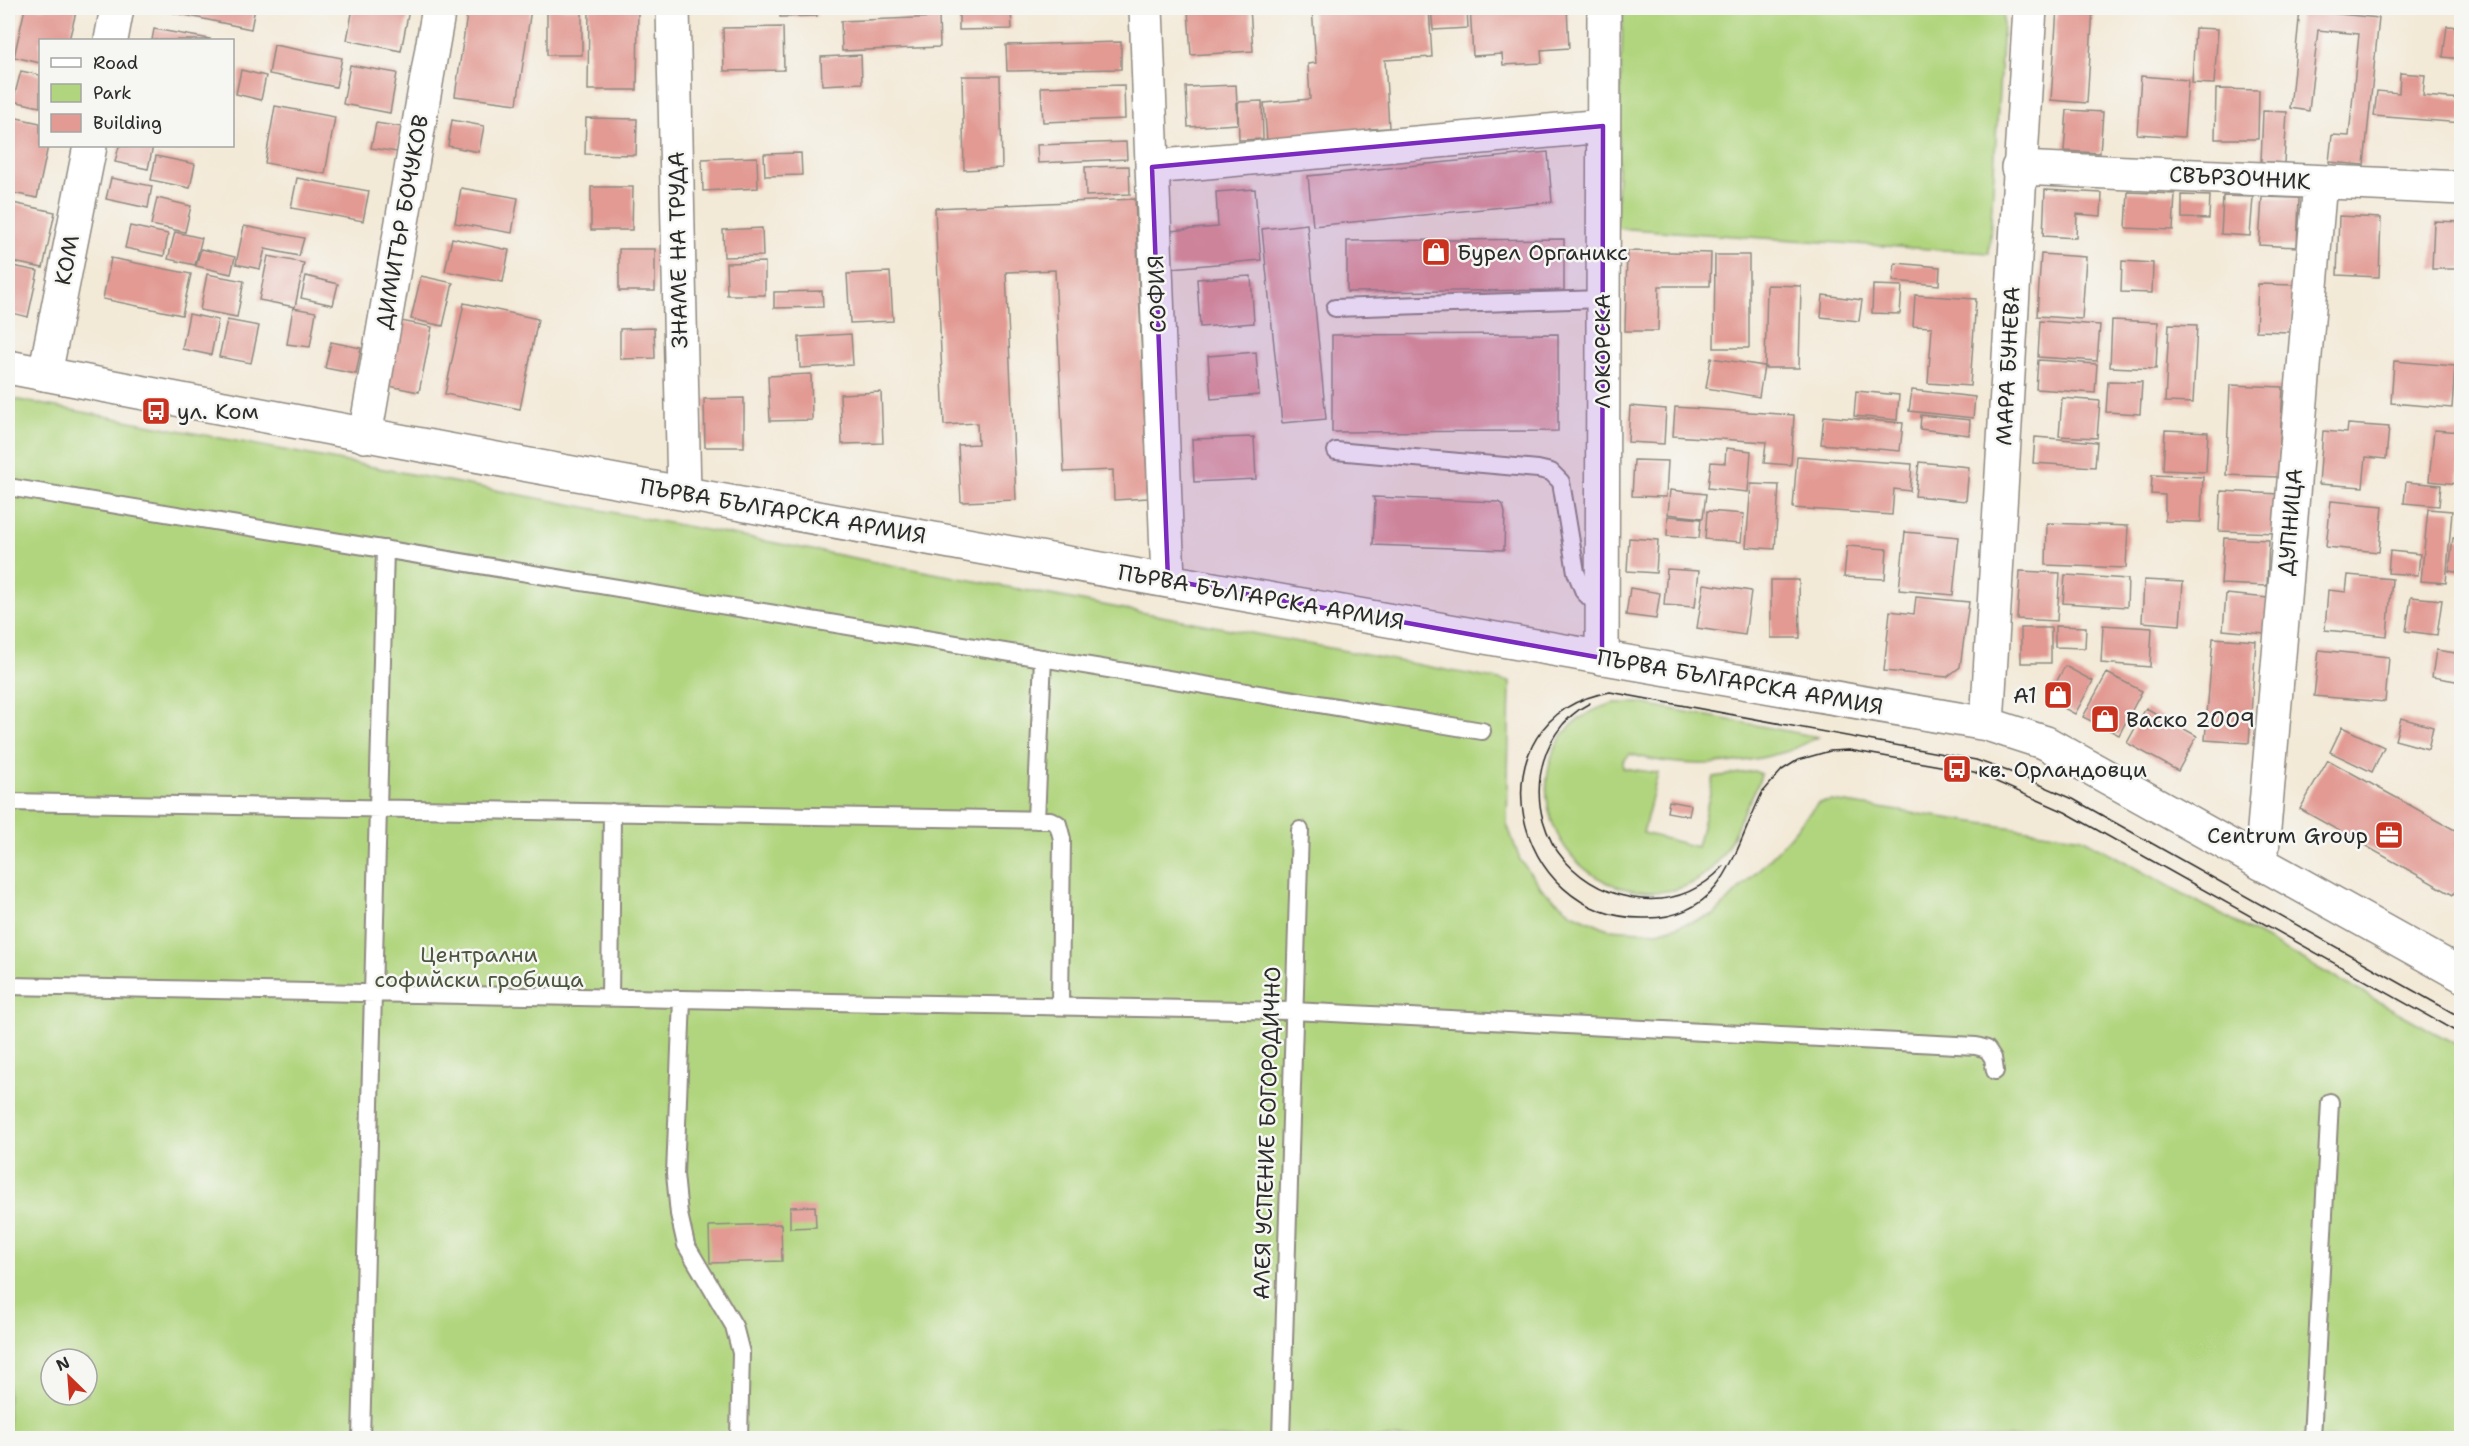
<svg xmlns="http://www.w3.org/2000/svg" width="2469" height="1446" font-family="'Shantell Sans',sans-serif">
  <rect width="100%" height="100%" fill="#f6f6f2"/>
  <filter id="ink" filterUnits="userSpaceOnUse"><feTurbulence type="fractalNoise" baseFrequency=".0167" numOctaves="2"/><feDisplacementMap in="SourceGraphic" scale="12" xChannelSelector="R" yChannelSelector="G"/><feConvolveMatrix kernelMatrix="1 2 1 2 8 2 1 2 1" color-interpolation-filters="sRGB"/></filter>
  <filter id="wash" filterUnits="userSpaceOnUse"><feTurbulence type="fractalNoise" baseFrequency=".008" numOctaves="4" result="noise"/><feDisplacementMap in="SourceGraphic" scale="24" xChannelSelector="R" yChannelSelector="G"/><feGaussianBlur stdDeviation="1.35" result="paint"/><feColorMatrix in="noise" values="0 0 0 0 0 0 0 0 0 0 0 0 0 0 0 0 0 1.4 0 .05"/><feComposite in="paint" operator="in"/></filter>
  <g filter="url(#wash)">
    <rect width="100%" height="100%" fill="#f3e9d7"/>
    <!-- green -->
    <path fill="#b1d57e" stroke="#6e8054" stroke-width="1.5" fill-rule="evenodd" d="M1623,8H2004L1989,253L1616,228Z
      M8,398L1510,682L1507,824L1520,860L1543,890L1572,913L1608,929L1658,932L1714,915L1777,851L1818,803L1832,801L2082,838L2461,1047V1438H8ZM51,1359H87V1395H51Z
      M1614,703H1640L1818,737C1808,742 1796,749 1785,752C1736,766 1679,769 1630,754L1623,761V768L1658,773L1643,833L1697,847L1714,777L1754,771L1761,774C1758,789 1746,805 1740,819C1731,843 1719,867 1696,881C1679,891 1657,894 1638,891C1577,884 1536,826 1549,766C1557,731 1581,712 1614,703Z"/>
    <g id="blocks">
      <!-- building -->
      <path fill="#e29a93" d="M25,8H77L69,40H40V63L14,57Z
        M161,8H255L251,29L161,10Z
        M353,8H395L409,10L401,51L347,40Z
        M468,8L531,9L517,104L455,96Z
        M547,8H582V55H547Z
        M589,8H638L637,90H588Z
        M780,8H816L817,16L780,17Z
        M959,8H1011L1012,29L959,30Z
        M1068,8H1110V9L1068,11Z
        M1220,8H1250L1253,51L1191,55L1188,10Z
        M1312,8H1429L1432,57L1385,60L1389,128L1369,129V133L1267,141L1264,103L1310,99L1308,64L1316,63Z
        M1431,8H1467L1468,28L1433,30Z
        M1470,8H1567L1569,48L1541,50L1542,63L1503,65L1502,54L1473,56Z
        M2057,8H2093L2087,103L2051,100Z
        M2300,10L2379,18L2364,165L2329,162L2332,135L2349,136L2359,34L2318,30L2309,111L2290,108Z
        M939,17L940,47L842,51L841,21Z
        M2447,26L2462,27V59L2443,57Z
        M783,27L784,70L724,71L723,28Z
        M2195,28L2218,29L2214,84L2192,83Z
        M154,29L210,39L209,40H152Z
        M1121,42V69L1007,71L1006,45Z
        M274,45L342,58L336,87L269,74Z
        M861,55L862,83L822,85L821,57Z
        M350,65L397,73L390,113L343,104Z
        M241,70L266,76L261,100L236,94Z
        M21,71L40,75V107L13,101Z
        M2400,73L2425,75L2423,96L2462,99V123L2374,116L2377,91L2399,93Z
        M962,76H1000L1002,168L964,170Z
        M2141,76L2188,80L2184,137L2137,134Z
        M1124,85L1125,119L1043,122L1041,87Z
        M1236,85L1238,124L1188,127L1186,87Z
        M2216,89L2259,90L2258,139H2215Z
        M1262,101L1263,139L1239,140L1238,102Z
        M275,106L335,117L325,174L265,163Z
        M2067,110L2103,112L2100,153L2064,151Z
        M2263,111L2287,112L2284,163L2261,162Z
        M8,116L40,123V146H48L37,198L8,192Z
        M586,118L637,119L636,155L585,154Z
        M452,120L484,126L479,152L448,146Z
        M376,123L402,127L397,152L371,148Z
        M1126,142L1127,159L1038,163L1037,145Z
        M119,146H153L148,169L115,162Z
        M1548,152L1552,202L1313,226L1308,176Z
        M801,153L802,175L765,176L764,154Z
        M156,156L195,164L190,188L151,180Z
        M757,157L758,188L703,191L702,159Z
        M1129,166L1130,194L1086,196L1085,167Z
        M111,178L152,186L148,208L106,199Z
        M297,178L369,191L363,221L291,208Z
        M591,187H633L632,230H591Z
        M461,188L518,198L512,233L455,223Z
        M1255,189L1261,260L1172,268L1169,231L1218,227L1216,192Z
        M2045,190L2102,193L2101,216L2077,214L2076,238L2043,236Z
        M2128,192L2175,194L2173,230L2126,228Z
        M2182,195L2210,196L2209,219L2182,218Z
        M2223,196L2253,197L2250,236L2221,234Z
        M2262,197L2299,198L2297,247L2259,245Z
        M157,198L191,206L185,232L151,225Z
        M1135,199L1148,498L1114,500L1113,470L1064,472L1055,270L1006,272L1016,500L961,502L958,445L978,444L977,423L944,425L935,208Z
        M8,202L55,212L43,268L8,261Z
        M2339,216L2381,218L2379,277L2337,275Z
        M2434,221L2462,222V269H2432Z
        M1307,224L1326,419L1282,423L1262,229Z
        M130,226L168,234L164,256L125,248Z
        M244,226L304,238L299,256L265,249L260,269L236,264Z
        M762,228L763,256L724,257L723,230Z
        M175,232L202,238L195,265L168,259Z
        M452,238L509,250L503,282L445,271Z
        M1564,239V290L1347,292V241Z
        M201,249L235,257L231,274L196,266Z
        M619,249H655V291H619Z
        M1627,251L1711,253L1710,286H1659L1658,331H1625Z
        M2041,254L2086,257L2082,319L2037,316Z
        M1715,255H1749V348H1714Z
        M268,256L304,263L295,307L259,300Z
        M111,258L191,274L182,315L103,299Z
        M2122,261L2153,263L2152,293L2121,292Z
        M765,262V295H727L726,263Z
        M1895,263L1940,267L1939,285L1893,281Z
        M8,265L38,271L28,317L8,312Z
        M890,272L893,321L850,323L847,274Z
        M207,274L244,281L237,317L200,310Z
        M306,276L338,284L333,305L301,298Z
        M421,276L453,283L443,326L411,319Z
        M1251,276L1254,323L1200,327L1197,279Z
        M2258,284L2294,285L2292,332L2256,331Z
        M1767,285L1801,286L1799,368H1765Z
        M1873,285L1902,286L1900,314L1872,313Z
        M822,291L823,307L774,308V292Z
        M1823,295L1862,300L1859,321L1821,317Z
        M1915,295L1976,299L1970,386L1928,383L1932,327L1913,326Z
        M464,303L538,319L520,409L445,394Z
        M293,308L316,312L310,347L287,344Z
        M189,314L218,320L211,355L182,349Z
        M227,320L259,326L251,363L219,357Z
        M396,320L432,327L419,392L384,385Z
        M2112,320L2158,322L2156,369L2110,367Z
        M2040,321L2100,325L2097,361L2038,357Z
        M2169,324L2197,325L2193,403L2165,402Z
        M654,328L655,358L620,359V329Z
        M851,334L853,365L800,368L799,337Z
        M1558,334V431L1332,432V335Z
        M331,342L361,348L356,374L325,368Z
        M1256,352L1259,395L1211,399L1208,356Z
        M1711,358L1764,366L1759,397L1706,388Z
        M2038,360L2097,364L2095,393L2036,389Z
        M2394,361L2455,366L2452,408L2391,403Z
        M811,374L812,420L770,421L768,376Z
        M2108,381L2142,382L2140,414L2106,412Z
        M2230,385L2283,387L2278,477L2226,475Z
        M1912,390L1975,397L1973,418L1909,411Z
        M1856,391L1899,395L1897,420L1854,416Z
        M881,392L883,443L842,444L840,394Z
        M744,398V447H705L704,399Z
        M2062,398L2100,401L2097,438L2059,436Z
        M1630,406L1666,409L1664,444L1628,442Z
        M1675,407L1794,415L1791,465L1764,463L1766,442L1673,436Z
        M1921,415L1970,420L1969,435L1920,429Z
        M1824,416L1903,423L1900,451L1821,444Z
        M2348,424L2389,427L2386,459L2366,457L2363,487L2319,484L2323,431L2347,433Z
        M2165,430L2208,432L2206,472L2163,470Z
        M2434,430L2462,432L2458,484L2429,481Z
        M1254,437L1256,479L1194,482L1192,439Z
        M2035,437L2097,442L2095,467L2033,463Z
        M1726,448L1751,451L1748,492L1708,488L1711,462L1725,463Z
        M1797,456L1912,464L1910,491L1894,489L1892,515L1793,508Z
        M1634,460L1668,461L1666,497L1632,496Z
        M1919,462L1969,467L1966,501L1915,496Z
        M2152,475L2203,477L2201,522L2165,521V495L2151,494Z
        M2406,482L2441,485L2439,506L2404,503Z
        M1751,484L1779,485L1775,549L1746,547Z
        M1670,490L1706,494L1703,518L1668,514Z
        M2221,491L2279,494L2277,533L2219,531Z
        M1373,497L1498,502L1503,505L1505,513L1504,550L1373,545L1375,502Z
        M2331,501L2383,506L2379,552L2326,547Z
        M2428,509L2452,511L2446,583L2421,581Z
        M1707,511L1744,514L1741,542L1705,539Z
        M1668,516L1701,519L1699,538L1667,536Z
        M2047,523L2128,526L2126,568L2046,565Z
        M1905,532L1959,537L1953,595L1899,590Z
        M1629,538L1658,540L1656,573L1627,571Z
        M2224,538L2269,540L2267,586L2221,584Z
        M2453,538L2462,539V573L2449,571Z
        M1847,546L1887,549L1885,579L1844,577Z
        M2390,551L2420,554L2418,575L2388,573Z
        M1667,569L1699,571L1695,607L1664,605Z
        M2020,571L2060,573L2057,621L2017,619Z
        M2065,575L2128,579L2127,607L2063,603Z
        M2348,575L2392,579L2387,636L2325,630L2328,590L2346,592Z
        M1771,580H1799L1800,638H1771Z
        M2144,580L2183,582L2180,625L2142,622Z
        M1704,584L1751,591L1745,635L1697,628Z
        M1630,588L1660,593L1656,619L1626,615Z
        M2226,594L2268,598L2265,634L2223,630Z
        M1916,597L1969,602L1960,667L1947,677L1884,671L1890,611L1914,614Z
        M2411,597L2442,600L2437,635L2406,631Z
        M2103,625L2152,628L2150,667L2101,663Z
        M2055,626L2086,627L2085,648L2055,647Z
        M2021,628H2051V663H2021Z
        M2213,638L2256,641L2249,743L2205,740Z
        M2319,650L2389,657L2385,702L2314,696Z
        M2436,650L2462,654V682L2432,677Z
        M2065,666L2093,681L2075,714L2047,699Z
        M2107,673L2142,691L2119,735L2083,717Z
        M2146,708L2197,736L2178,771L2127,743Z
        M2401,718L2433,727L2428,749L2395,740Z
        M2342,727L2384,747L2372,772L2330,752Z
        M2328,760L2462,834V880L2453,895L2300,809Z
        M1669,801L1691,805L1689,816L1667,812Z
        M815,1206L816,1227L790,1228V1207Z
        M781,1224L782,1261L710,1263L709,1226Z
        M2072,1436H2150V1438H2072Z"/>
    </g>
  </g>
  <g filter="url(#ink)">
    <use href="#blocks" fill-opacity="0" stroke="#8f8a81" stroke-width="1.5"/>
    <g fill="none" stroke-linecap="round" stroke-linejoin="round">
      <!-- service casing -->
      <g stroke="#8f8a81" stroke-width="20">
        <path id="service" d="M1335,308L1602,299
          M1336,451L1538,469L1551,472L1561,482L1576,572L1584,592L1602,610
          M8,487L1482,731
          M8,802L1050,820L1058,824L1062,839L1060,1006
          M1036,820L1043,658
          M8,986L1293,1011L1976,1046L1987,1049L1993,1058L1995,1071
          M610,998L612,812
          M682,999L675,1174L679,1214L686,1245L734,1326L741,1353L739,1438
          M361,1438L385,549
          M1281,1438L1300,830
          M2312,1438L2330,1102"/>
      </g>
      <!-- minor casing -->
      <g stroke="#8f8a81" stroke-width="36">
        <path id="minor" d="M673,8L684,493
          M1146,8L1168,580
          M111,40L117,8
          M1152,167L1603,126
          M2018,168L2462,188
          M45,374L90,146
          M365,436L439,8
          M1602,658L1604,8
          M2261,863L2320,182"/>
      </g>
      <!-- tertiary casing -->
      <g stroke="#8f8a81" stroke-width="36">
        <path id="tertiary" d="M8,367C666,493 1326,611 1987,724L2046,743L2462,975
          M1987,724L2030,8"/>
      </g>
      <!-- service -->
      <use href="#service" stroke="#fff" stroke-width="16"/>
      <!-- minor -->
      <use href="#minor" stroke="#fff" stroke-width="33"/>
      <!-- tertiary -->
      <use href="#tertiary" stroke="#fff" stroke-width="33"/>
      <!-- tram -->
      <path stroke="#2b2b2b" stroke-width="1.5" d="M1590,703C1533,732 1523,814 1565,861C1585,883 1611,896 1641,899C1674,902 1701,890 1723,867
        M2462,1018L2073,799L2016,774L1976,760L1610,692C1468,716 1509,923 1648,918C1674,918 1699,908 1716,887C1734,866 1749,819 1762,793L1782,770L1798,760L1830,751L1849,750L1974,772L2065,812L2462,1035"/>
    </g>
  </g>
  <!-- marked area -->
  <path fill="#7b2cbf" fill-opacity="0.2" stroke="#7b2cbf" stroke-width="4.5" stroke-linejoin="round" d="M1603,126L1602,658L1168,580L1152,167Z"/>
  <!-- icons -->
  <defs>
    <g id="shop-square" transform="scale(1.5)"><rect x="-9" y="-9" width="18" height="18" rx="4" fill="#c8321e" stroke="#f6f6f2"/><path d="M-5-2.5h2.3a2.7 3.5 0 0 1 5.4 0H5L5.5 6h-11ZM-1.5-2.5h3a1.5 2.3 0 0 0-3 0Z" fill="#fff"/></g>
    <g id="bus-square" transform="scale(1.5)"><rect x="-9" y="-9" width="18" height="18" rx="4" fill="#c8321e" stroke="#f6f6f2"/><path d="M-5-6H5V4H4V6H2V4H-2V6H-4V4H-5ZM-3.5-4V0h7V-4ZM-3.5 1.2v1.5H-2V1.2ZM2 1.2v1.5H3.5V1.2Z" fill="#fff"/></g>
    <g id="office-square" transform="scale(1.5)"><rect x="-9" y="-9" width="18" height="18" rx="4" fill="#c8321e" stroke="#f6f6f2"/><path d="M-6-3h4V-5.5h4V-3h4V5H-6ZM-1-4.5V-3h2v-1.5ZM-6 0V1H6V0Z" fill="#fff"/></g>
  </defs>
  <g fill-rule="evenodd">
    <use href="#shop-square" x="1436" y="252"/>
    <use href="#bus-square" x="156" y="411"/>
    <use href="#shop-square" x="2058" y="695"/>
    <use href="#shop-square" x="2105" y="719"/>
    <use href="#bus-square" x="1957" y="769"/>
    <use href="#office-square" x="2389" y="835"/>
  </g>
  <g text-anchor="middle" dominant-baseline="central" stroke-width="5" stroke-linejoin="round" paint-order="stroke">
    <!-- street labels -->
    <g font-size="22" fill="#2b2b2b" stroke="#f6f6f2">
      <text transform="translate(2240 178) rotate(3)">СВЪРЗОЧНИК</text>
      <text transform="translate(402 222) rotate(-80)">ДИМИТЪР БОЧУКОВ</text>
      <text transform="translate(678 250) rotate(-91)">ЗНАМЕ НА ТРУДА</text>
      <text transform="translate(67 260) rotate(-79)">КОМ</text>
      <text transform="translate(1157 294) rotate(-92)">СОФИЯ</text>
      <text transform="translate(1602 351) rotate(-90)">ЛОКОРСКА</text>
      <text transform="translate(2008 366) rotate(-87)">МАРА БУНЕВА</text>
      <text transform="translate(783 511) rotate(10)">ПЪРВА БЪЛГАРСКА АРМИЯ</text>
      <text transform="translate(2290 522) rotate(-85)">ДУПНИЦА</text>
      <text transform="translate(1261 597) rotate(10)">ПЪРВА БЪЛГАРСКА АРМИЯ</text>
      <text transform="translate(1740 682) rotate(10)">ПЪРВА БЪЛГАРСКА АРМИЯ</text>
      <text transform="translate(1267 1133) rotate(-88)">АЛЕЯ УСПЕНИЕ БОГОРОДИЧНО</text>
    </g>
    <!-- poi labels -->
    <g font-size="22" fill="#2b2b2b" stroke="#f6f6f2" text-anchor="start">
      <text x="1457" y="252">Бурел Органикс</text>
      <text x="177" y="411">ул. Ком</text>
      <text x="2037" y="695" text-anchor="end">A1</text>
      <text x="2126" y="719">Васко 2009</text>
      <text x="1978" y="769">кв. Орландовци</text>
      <text x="2368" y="835" text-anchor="end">Centrum Group</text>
    </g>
    <!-- park labels -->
    <g font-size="22" fill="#4c5640" stroke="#f6f6f2">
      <text x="479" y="954">Централни<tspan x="479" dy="25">софийски гробища</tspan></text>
    </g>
  </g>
  <!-- margin -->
  <rect width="2469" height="1446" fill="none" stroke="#f6f6f2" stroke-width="30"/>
  <!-- legend -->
  <rect x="39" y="39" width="195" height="108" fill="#f6f6f2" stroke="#a5a5a2" stroke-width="1.5"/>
  <rect x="51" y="58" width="30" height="9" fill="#ffffff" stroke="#a5a5a2" stroke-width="1.5"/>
  <text x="93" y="69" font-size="18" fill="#2b2b2b">Road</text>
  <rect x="51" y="84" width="30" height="18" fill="#b1d57e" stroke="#a5a5a2" stroke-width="1.5"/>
  <text x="93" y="99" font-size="18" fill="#2b2b2b">Park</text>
  <rect x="51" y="114" width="30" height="18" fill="#e29a93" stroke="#a5a5a2" stroke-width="1.5"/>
  <text x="93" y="129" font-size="18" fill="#2b2b2b">Building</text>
  <!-- north arrow -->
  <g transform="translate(69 1377) rotate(335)"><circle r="28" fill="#f6f6f2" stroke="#a5a5a2" stroke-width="1.5"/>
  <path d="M0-4.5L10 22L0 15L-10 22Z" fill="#c8321e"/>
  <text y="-9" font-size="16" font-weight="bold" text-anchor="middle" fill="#2b2b2b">N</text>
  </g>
</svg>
